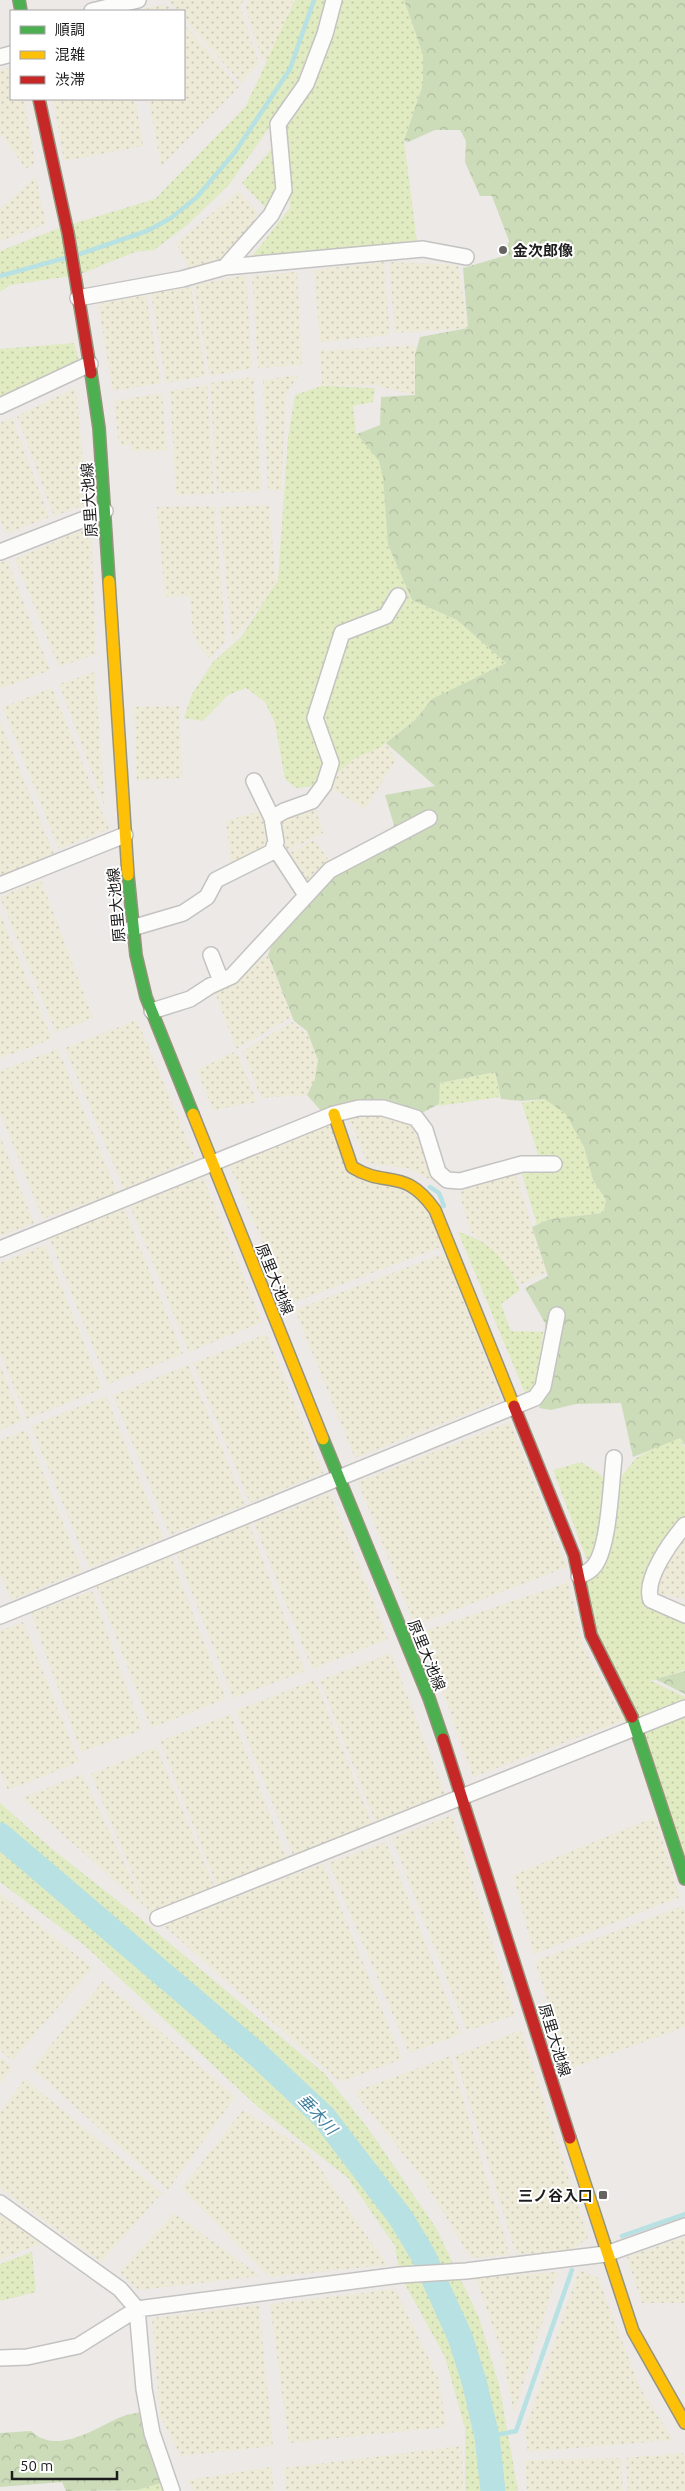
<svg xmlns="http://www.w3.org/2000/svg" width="685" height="2491" font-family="Ubuntu,'Noto Sans JP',sans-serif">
  <defs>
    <pattern id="farmland-dots" width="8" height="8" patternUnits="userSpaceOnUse" patternTransform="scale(1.25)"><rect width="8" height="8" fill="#eeead8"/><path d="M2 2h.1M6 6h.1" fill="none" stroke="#ccc8b9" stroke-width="1.8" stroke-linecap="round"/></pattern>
    <pattern id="grass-dots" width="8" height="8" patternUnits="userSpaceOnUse" patternTransform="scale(1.25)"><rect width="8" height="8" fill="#e0ebc2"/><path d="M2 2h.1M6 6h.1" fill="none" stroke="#c0c9a6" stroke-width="1.8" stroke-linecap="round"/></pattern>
    <pattern id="forest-crowns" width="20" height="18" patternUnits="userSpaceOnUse" patternTransform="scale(1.25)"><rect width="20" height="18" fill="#ccdcb9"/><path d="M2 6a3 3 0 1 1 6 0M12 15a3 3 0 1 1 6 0" fill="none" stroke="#afbc9f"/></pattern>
  </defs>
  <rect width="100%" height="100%" fill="#ece9e6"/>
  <!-- farmland -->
  <path fill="url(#farmland-dots)" d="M168,0H244L240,7L259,63L241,83L184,18V11H178Z
    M249,0H293L272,58L262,60L245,7Z
    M166,4L172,11H134Z
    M184,24L239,87L161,166L149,99H184Z
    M11,67V99H24L35,162L26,169L0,133V71Z
    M53,99H135L143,146L64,161Z
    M36,177L46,224L0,241V209Z
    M239,191L258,214L225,261L189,269L176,243Z
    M384,262L390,335L320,342L314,270Z
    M389,262L458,265L468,328L395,333Z
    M297,272L302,365L258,368L252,276Z
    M246,275L252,368L210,376L194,285Z
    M191,287L206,376L166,383L151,293Z
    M146,295L161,383L113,391L98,304Z
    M415,345V395L374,385L322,386L320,351Z
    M298,375L286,395L281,491L268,489L263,380Z
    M253,377L262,491L217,493L210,383Z
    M207,385L214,494L176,495L170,391Z
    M76,388L87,504L54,516L17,416Z
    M162,393L167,451H132L131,444L119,446L114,401Z
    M12,418L49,517L6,534L0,518V423Z
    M269,505L276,585L232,641L219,507Z
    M215,506L226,641L210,659L201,649L193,634L190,596L165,597L157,507Z
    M91,526L96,654L59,667L15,559Z
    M7,560L50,670L0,689V563Z
    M95,672L105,807L59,684Z
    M52,688L109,829L59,849L3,707Z
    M179,706L182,778L137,780L134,707Z
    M0,721L54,854L0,876Z
    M386,743L396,760L365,809L328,786L352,760Z
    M315,807L323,833L285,852L281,842V818Z
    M264,810L270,842L261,852L231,864L226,821Z
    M314,840L331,863L307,884L286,855Z
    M41,880L93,1018L56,1032L0,897Z
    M0,914L52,1039L0,1058Z
    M268,955L292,1017L236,1049L213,987L234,980Z
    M137,1020L195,1158L124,1189L65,1048Z
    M292,1022L308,1035L318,1060L316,1080L307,1095L261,1098L243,1051Z
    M58,1049L117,1192L43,1219L0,1112V1071Z
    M236,1051L257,1102L213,1110L197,1070Z
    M386,1112L411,1121L435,1182L407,1168L367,1163L348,1114Z
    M330,1125L348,1174L426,1197L449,1244L289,1304L229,1164Z
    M0,1136L34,1223L0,1236Z
    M516,1174L546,1272L520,1285L494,1250L471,1232L460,1196L462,1189Z
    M203,1177L262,1322L189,1352L130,1206Z
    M124,1208L183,1354L108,1384L49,1238Z
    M45,1245L102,1389L27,1419L0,1352V1263Z
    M445,1253L501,1400L355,1458L295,1310Z
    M266,1334L323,1473L250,1503L193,1363Z
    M0,1365L22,1421L0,1430Z
    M188,1365L245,1505L170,1535L113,1395Z
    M106,1396L163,1538L89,1568L31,1426Z
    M510,1422L567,1567L415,1625L358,1482Z
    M26,1430L82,1571L11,1600L0,1573V1440Z
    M330,1493L388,1639L312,1669L254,1523Z
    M249,1524L305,1671L233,1698L176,1552Z
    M685,1531V1599L648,1592Z
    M171,1557L226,1699L151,1728L96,1585Z
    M569,1582L583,1647L624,1720L473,1777L422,1632Z
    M92,1591L142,1730L81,1752L31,1613Z
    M23,1622L79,1762L8,1790L0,1769V1631Z
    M391,1653L445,1794L375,1821L320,1680Z
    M315,1680L372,1824L293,1855L236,1710Z
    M231,1714L287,1859L217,1886L160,1741Z
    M156,1747L215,1888L150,1915L91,1774Z
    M82,1774L146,1909L22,1798Z
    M452,1815L515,2015L467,2031L392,1838Z
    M655,1817L680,1897L534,1954L513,1875Z
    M386,1842L461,2034L409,2053L329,1863Z
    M323,1864L402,2059L340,2082L163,1925Z
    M0,1893L92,1968L12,2061L0,2050Z
    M683,1906L685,1913V2027L569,2069L535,1961Z
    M103,1981L235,2097L168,2190L32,2068Z
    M521,2030L588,2238L568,2253L516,2254L455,2056Z
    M450,2056L510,2255L471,2258L423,2179L354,2092Z
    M0,2057L13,2068L0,2083Z
    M25,2079L162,2193L101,2262L0,2188V2112Z
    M243,2110L309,2152L387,2265L269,2277L182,2188Z
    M0,2213L43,2243L0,2259Z
    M174,2213L260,2276L139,2290L119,2272Z
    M685,2237V2303H642L627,2257Z
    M579,2270L598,2278L640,2388L673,2440L528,2452L525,2429Z
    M558,2272L514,2413L502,2353L476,2278Z
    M395,2289L439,2380L446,2427L289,2443L270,2304Z
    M259,2305L273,2446L181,2456L160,2416L152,2318Z
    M462,2446L463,2491H286L284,2468Z
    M683,2453L685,2457V2491H628L626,2458Z
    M621,2458L623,2491H527L525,2460Z
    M271,2467L274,2491H193L188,2480Z"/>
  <!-- grass -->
  <path fill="url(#grass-dots)" d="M295,0H326L311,56L297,88L228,186L187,225L154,250L135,252L78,275L10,285L0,292V251L62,227L155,199L246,106Z
    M337,0H404L423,55V84L404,141L417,242L250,259L290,208V166L286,120Z
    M276,144L279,196L269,211L242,183Z
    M74,343L79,361L0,399V349Z
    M322,386L375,388L373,402L353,406L356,433L372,448L383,468L388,545L412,600L457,620L506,663L474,681L432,699L415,720L379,748L355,758L324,785L296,788L285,779L275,723L265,702L246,688L228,695L203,721L184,718L192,694L213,662L241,637L278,580L288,438L295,395Z
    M495,1072L500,1097L439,1106L440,1083Z
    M544,1099L565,1112L584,1147L593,1180L606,1200L603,1213L550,1219L537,1225L522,1174L540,1160L522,1103Z
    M458,1232C489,1239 508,1262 520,1290L501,1304L511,1331L543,1332L538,1385L526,1395Z
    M678,1436L685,1447V1523L648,1592L649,1603L685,1604V1670L651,1681L685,1697V1876L591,1635L583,1577L596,1564L611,1480L622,1476L636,1458Z
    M581,1462L601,1475L606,1483L597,1549L587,1560L553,1470Z
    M0,1803L52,1849L142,1920L325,2074L370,2131L436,2228L479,2318L499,2385L518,2491H465V2428L445,2357L400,2275L395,2246L348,2178L258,2107L84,1945L0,1882Z
    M32,2252L36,2292L0,2301V2264Z
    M161,2483L165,2491H102L137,2490Z"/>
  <!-- forest -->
  <path fill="url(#forest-crowns)" d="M404,0H685V1445L680,1438L633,1457L621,1403L576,1404L551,1410L539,1408L548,1386L545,1323L525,1288L548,1276L532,1227L550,1219L603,1213L606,1200L593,1180L584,1147L565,1113L544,1099L522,1101L501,1099L495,1072L440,1083L439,1104L414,1117L394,1107L323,1113L307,1095L315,1079L318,1060L307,1031L294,1021L268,955L279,925L330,870L389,836L394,825L385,795L435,786L386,743L415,720L432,699L506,663L457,620L412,600L388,545L383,477L379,461L357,434L380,425L381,397L415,395V355L420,337L468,328L463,268L504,256L509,241L492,196H480L465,162L466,141L460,130H435L408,142L404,141L423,84V55Z
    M685,1671V1694L655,1679Z
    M144,2412L161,2483L137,2490L66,2491L62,2482L0,2487V2433L31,2431C57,2456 95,2428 121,2417C128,2414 136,2413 144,2412Z"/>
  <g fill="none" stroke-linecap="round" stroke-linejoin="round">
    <!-- stream -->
    <path stroke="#b7e1e2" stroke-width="4.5" d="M77,255L147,231L171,218L197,197L235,152L290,69L314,0
      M0,276L65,258
      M430,1187L439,1193L444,1206
      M622,2236L685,2214
      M487,2437L516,2431L572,2270"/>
    <!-- river -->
    <path stroke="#b7e1e2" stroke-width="25" d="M0,1835L259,2056L324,2117L401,2218L423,2255L460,2337L474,2381L487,2437L493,2491"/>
    <!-- street casing -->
    <g stroke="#c4c3c2" stroke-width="18">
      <path id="street" d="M92,11L138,0
        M0,57L11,54
        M225,267L271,215L284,190L278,124L306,84L325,34L334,0
        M78,298L182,279L225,267L423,249L466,257
        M0,406L90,364
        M0,552L105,511
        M254,781L272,818
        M274,846L306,895
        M0,885L125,835
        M132,928L183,913L207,897L216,880L272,852L276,842L272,818L284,811L312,801L324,785L331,763L315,718L342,633L386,616L398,596
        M211,955L221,981
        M152,1011L190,999L210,986L232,976L330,870L429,818
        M0,1249L334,1114L359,1108H383L416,1118L425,1130L438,1172L447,1180L460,1181L522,1164H554
        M685,1525C671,1541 643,1580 651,1600L685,1615
        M579,1576C586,1573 591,1571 595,1565C609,1546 611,1484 614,1458
        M0,1616L535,1398L543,1387L557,1315
        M158,1918L685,1708
        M0,2203L120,2289L137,2309L144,2389L152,2433L172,2491
        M0,2358L27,2357L78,2346L137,2309L400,2275L466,2271L606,2254L685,2226"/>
    </g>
    <!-- fast casing -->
    <g stroke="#97947d" stroke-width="14">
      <path id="fast" d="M19,0L21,11
        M91,373L99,428L109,581
        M128,875L136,955L146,997L193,1114
        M323,1439L429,1698L443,1739
        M632,1717L685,1879"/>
    </g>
    <!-- slow casing -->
    <g stroke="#97947d" stroke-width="14">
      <path id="slow" d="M109,581L128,875
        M193,1114L323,1439
        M334,1114L352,1167C387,1189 404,1166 435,1210L514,1406
        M570,2138L633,2331L685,2423"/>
    </g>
    <!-- jam casing -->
    <g stroke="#97947d" stroke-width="14">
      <path id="jam" d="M39,99L68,233L91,373
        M514,1406L574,1555L591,1635L632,1717
        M443,1739L570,2138"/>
    </g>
    <!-- street -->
    <use href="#street" stroke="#fcfcfb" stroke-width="15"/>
    <!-- fast -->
    <use href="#fast" stroke="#4caf50" stroke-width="11"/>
    <!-- slow -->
    <use href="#slow" stroke="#ffc107" stroke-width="11"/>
    <!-- jam -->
    <use href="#jam" stroke="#c62828" stroke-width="11"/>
  </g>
  <!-- markers -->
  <g fill="#656463" stroke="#fff" stroke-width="2">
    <circle cx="503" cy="250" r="5"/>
    <rect x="598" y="2190" width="10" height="10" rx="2.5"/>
  </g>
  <g text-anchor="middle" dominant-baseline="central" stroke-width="4" stroke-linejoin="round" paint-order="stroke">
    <!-- poi labels -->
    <g font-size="15" font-weight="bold" fill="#1d1d1d" stroke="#fff" text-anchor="start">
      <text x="513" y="250">金次郎像</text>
      <text x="593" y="2195" text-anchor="end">三ノ谷入口</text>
    </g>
    <!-- street labels -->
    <g font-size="15" fill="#1d1d1d" stroke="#fff">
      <text transform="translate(89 500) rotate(-94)">原里大池線</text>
      <text transform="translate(116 905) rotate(-95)">原里大池線</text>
      <text transform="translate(275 1279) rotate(68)">原里大池線</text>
      <text transform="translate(427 1655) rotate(68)">原里大池線</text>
      <text transform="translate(555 2040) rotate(73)">原里大池線</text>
    </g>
    <!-- water labels -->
    <g font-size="16" font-style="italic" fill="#3c7e9b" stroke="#fff">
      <text transform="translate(318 2114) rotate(47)">垂木川</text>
    </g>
  </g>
  <!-- legend -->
  <rect x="10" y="10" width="175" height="90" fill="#ffffff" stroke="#a5a5a5"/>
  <rect x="20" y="26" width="25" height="8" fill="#4caf50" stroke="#a5a5a5"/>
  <text x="55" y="35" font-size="15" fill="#1d1d1d">順調</text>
  <rect x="20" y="51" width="25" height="8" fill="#ffc107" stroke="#a5a5a5"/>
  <text x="55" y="60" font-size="15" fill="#1d1d1d">混雑</text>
  <rect x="20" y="76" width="25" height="8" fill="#c62828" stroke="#a5a5a5"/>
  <text x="55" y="85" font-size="15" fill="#1d1d1d">渋滞</text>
  <!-- scale -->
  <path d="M12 2471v8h105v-8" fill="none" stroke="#1d1d1d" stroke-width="2.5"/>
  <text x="20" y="2471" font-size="15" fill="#1d1d1d" stroke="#ffffff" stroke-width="4" paint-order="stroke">50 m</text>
</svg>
